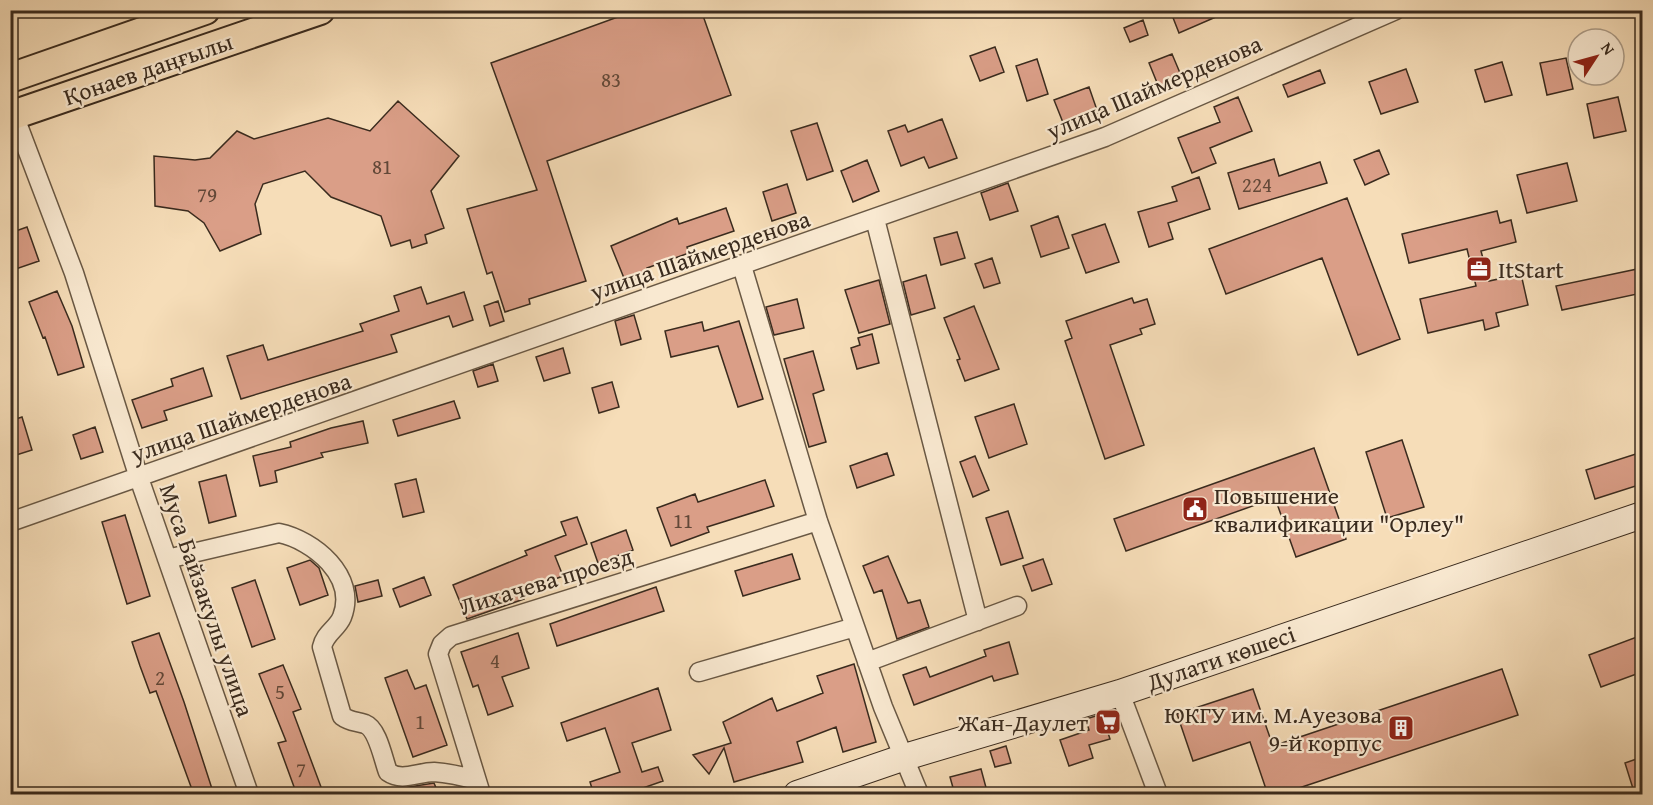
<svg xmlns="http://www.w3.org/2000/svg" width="1653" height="805" font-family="'Gentium Book Plus',serif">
  <rect width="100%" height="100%" fill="#f6ddb8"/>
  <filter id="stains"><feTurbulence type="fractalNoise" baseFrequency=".00333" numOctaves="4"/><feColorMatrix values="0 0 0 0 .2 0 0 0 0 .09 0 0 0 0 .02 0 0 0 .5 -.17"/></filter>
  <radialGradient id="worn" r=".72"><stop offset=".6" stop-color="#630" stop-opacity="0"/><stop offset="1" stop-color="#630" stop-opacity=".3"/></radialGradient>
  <!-- building -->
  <path fill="#da9e87" stroke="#3a2b1e" stroke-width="1.5" d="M637,10H701L731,95L547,161L586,281L529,299L530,304L505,312L492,272L487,274L467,209L537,190L491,63Z
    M1170,10H1232L1179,33Z
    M1143,20L1148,35L1130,42L1124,28Z
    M995,47L1004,72L980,81L970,56Z
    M1172,54L1183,80L1160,90L1149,63Z
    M1566,58L1573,89L1547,95L1540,63Z
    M1037,59L1048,94L1027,101L1016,66Z
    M1502,62L1512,95L1485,102L1475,70Z
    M1406,69L1418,102L1381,114L1369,82Z
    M1320,70L1325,83L1288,97L1283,85Z
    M1089,87L1098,113L1064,125L1054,100Z
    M1238,97L1252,131L1210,148L1216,163L1192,173L1178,138L1220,122L1214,107Z
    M1618,97L1626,131L1594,138L1587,104Z
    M398,101L459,156L431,191L444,228L425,235L427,243L412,248L410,240L391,246L381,216L331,197L305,171L263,184L255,204L261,234L220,251L204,223L188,211L155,206L154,156L195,160L210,158L237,131L254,139L328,118L370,131Z
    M942,119L957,158L929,168L924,157L901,166L888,131L905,125L908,132Z
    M817,123L833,171L807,180L791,131Z
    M1379,150L1389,174L1365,185L1354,160Z
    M1274,159L1279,176L1320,162L1327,183L1239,209L1228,173Z
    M867,160L879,191L853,202L841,171Z
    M1567,163L1577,201L1527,213L1517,175Z
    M1199,177L1210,209L1168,223L1173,239L1149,247L1138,212L1177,201L1172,187Z
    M1008,183L1018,211L990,220L981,193Z
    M787,184L796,213L772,221L763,192Z
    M1347,198L1400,339L1358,355L1322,258L1226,294L1209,249Z
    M726,208L734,231L687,247L689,253L647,268L649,274L626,283L611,246L677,218L679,224Z
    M1497,211L1500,223L1511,220L1516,242L1481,251L1489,281L1521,274L1528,305L1496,313L1499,326L1485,330L1483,320L1428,333L1420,299L1476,286L1467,249L1409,263L1402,234Z
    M1058,216L1069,248L1041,257L1031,226Z
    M1105,224L1119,262L1086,273L1072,235Z
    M27,227L39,261L10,271V233Z
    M957,232L965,258L941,265L934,238Z
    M992,258L1000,283L984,288L975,264Z
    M1642,268V293L1562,310L1556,286Z
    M926,275L935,308L911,315L903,282Z
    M879,280L890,324L859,333L845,290Z
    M421,287L427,304L464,292L473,320L453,327L449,316L391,335L397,352L241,399L227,356L263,345L268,360L363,331L360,324L399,311L394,296Z
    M57,291L72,326L84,367L58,375L45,337L43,338L29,302Z
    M1132,298L1134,303L1147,299L1155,324L1140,329L1142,334L1110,345L1144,445L1105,459L1065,341L1072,338L1066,321Z
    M797,299L804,328L774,335L766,307Z
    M498,301L504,321L490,326L484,306Z
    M974,306L999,369L965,381L957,360L960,359L944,318Z
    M634,315L641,339L621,345L615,321Z
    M739,321L763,399L738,407L718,346L671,357L665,331L702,322L704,331Z
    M872,334L879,363L857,369L851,348L860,345L858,338Z
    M563,348L570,373L544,381L536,357Z
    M813,351L824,390L813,394L826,442L809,447L784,359Z
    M493,364L498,381L478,387L473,371Z
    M203,368L212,396L164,411L167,420L142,428L132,400L173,386L171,379Z
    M612,382L619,407L599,413L592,388Z
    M454,401L460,418L398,436L393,420Z
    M1014,404L1027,444L989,458L975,417Z
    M22,417L32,450L10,457V421Z
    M363,421L368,443L321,453L323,457L275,471L277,482L260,486L253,456L291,447L290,442L331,428Z
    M95,427L103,452L81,459L73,435Z
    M1402,440L1424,507L1387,518L1366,452Z
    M1314,448L1346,539L1296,557L1275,498L1126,551L1114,519Z
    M1642,452V484L1595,499L1586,470Z
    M887,453L894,475L857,488L850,466Z
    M975,456L989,490L973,497L960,462Z
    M226,475L236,516L209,523L199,482Z
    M416,479L424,512L403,517L395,484Z
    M765,480L774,506L707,527L709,532L671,546L657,508L695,494L698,502Z
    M1008,511L1023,558L1001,565L986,518Z
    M125,515L150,596L127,604L102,522Z
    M577,517L587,544L555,556L563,576L521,592L524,599L467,619L453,585L527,555L525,551L566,535L561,522Z
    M626,530L633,550L598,563L591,543Z
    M792,554L800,579L743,596L735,571Z
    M888,556L908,603L920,600L929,627L897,639L882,590L874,593L863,566Z
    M1043,559L1052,584L1032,591L1023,566Z
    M310,560L319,568L328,595L300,605L287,568Z
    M424,577L431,595L400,607L393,589Z
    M255,580L275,639L252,647L232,588Z
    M378,580L382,596L358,602L355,586Z
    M656,587L664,611L557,646L550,624Z
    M159,633L184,702L214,795H194L156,691L150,693L140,666L132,642Z
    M518,633L529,668L502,677L513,706L488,715L478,685L473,687L461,652Z
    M1642,635V672L1601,687L1589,655Z
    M1009,642L1018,674L994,681L992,676L914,705L903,675L926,667L930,677L986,656L984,650Z
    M854,664L876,742L843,752L836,727L797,742L803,762L734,782L724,748L709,774L693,755L731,743L723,722L772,698L777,711L823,693L817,676Z
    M283,665L301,709L293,712L324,795H297L278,743L286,741L259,674Z
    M1502,669L1518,715L1290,791L1292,795H1268L1250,742L1193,761L1177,714L1253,689L1273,746Z
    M407,670L415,689L426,685L447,745L413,757L385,678Z
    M658,688L671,730L632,743L642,772L658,767L663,781L623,795H594L590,782L620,772L605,728L567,741L561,723Z
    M1102,714L1110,739L1089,745L1093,758L1069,766L1060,740L1089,730L1086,719Z
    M1006,746L1011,763L995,767L990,751Z
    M1642,757V795H1635L1625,763Z
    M981,769L988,795H955L950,777Z
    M434,783L439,795H397L396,791L409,787Z"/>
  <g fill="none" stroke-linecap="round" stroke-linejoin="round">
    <!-- street casing -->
    <g stroke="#695844" stroke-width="21">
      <path id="street" d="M14,115L74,273L139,478L249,794
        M875,219L978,621
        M742,266L818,521L883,707L919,794
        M10,522L1105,137L1396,10
        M167,559L279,533C313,540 358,576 342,617C337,629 325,633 322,647L342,716C350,722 356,721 365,724C378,729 383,759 388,772C402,782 418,772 434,772C448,773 462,776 476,780
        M867,662L1017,606
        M699,672L855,627
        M1120,693L1158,794
        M481,794L438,654L442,644L451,636L818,521"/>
    </g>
    <!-- secondary casing -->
    <g stroke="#3a2b1e" stroke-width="28">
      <path id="secondary" d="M797,794L905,757L1120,693L1642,515"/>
    </g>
    <!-- primary casing -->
    <g stroke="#3a2b1e" stroke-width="32">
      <path id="primary" d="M10,78L205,10
        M10,116L320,10"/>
    </g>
    <!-- street -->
    <use href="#street" stroke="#f9e9d1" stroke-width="18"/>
    <!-- secondary -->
    <use href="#secondary" stroke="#f9e9d1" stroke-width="26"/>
    <!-- primary -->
    <use href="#primary" stroke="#f6ddb8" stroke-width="28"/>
  </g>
  <!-- icons -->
  <defs>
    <g id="office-square" transform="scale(1.35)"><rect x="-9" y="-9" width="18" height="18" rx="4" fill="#8f2418" stroke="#f9e9d1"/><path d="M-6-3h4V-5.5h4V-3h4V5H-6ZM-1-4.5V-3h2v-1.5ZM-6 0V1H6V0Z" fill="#fff"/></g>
    <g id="civic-square" transform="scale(1.35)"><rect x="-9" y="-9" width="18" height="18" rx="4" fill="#8f2418" stroke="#f9e9d1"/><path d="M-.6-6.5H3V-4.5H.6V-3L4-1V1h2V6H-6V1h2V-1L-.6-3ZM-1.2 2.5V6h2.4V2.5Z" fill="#fff"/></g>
    <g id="supermarket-square" transform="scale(1.35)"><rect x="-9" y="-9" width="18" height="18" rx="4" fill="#8f2418" stroke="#f9e9d1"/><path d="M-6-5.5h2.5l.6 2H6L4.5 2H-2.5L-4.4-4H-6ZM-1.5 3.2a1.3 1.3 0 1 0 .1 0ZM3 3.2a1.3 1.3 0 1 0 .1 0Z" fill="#fff"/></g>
    <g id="building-square" transform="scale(1.35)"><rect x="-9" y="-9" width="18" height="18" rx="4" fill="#8f2418" stroke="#f9e9d1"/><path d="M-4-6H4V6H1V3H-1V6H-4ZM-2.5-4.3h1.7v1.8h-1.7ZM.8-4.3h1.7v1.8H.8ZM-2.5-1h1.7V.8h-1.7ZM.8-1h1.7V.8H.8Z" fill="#fff"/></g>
  </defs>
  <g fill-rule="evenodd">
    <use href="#office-square" x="1479" y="269"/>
    <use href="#civic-square" x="1195" y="509"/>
    <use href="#supermarket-square" x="1108" y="722"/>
    <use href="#building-square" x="1401" y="728"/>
  </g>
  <g text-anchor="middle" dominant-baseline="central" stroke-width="4.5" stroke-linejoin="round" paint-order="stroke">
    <!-- number labels -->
    <g font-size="21" fill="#624838">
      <text x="611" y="79">83</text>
      <text x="382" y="166">81</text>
      <text x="1257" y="184">224</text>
      <text x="207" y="194">79</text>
      <text x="683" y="520">11</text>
      <text x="495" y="660">4</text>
      <text x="160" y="677">2</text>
      <text x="280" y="691">5</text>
      <text x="420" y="721">1</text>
      <text x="301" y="769">7</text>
    </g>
    <!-- street labels -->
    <g font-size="24" fill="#3a2b1e" stroke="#f9e9d1">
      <text transform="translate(148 69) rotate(-19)">Қонаев даңғылы</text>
      <text transform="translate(1154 87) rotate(-23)">улица Шаймерденова</text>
      <text transform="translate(700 255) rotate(-19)">улица Шаймерденова</text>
      <text transform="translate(241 417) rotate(-19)">улица Шаймерденова</text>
      <text transform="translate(546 581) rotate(-17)">Лихачева проезд</text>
      <text transform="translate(207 600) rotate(71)">Муса Байзакулы улица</text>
      <text transform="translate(1221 658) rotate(-19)">Дулати көшесі</text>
    </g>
    <!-- poi labels -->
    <g font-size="24" fill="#3a2b1e" stroke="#f9e9d1" text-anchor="start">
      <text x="1498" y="269">ItStart</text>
      <text x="1214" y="495">Повышение<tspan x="1214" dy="28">квалификации "Орлеу"</tspan></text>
      <text x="1382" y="714" text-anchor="end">ЮКГУ им. М.Ауезова<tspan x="1382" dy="28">9-й корпус</tspan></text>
      <text x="1088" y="722" text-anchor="end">Жан-Даулет</text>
    </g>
  </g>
  <!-- margin -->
  <rect width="1653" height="805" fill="none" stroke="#f6ddb8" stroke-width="36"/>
  <rect x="12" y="12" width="1629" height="781" fill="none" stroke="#3a2b1e" stroke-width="3"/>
  <rect x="18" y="18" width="1617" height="769" fill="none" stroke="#3a2b1e" stroke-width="1.5"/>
  <!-- north arrow -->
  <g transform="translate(1596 57) rotate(54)"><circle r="28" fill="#f9e9d1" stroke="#ad9d89" stroke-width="1.5"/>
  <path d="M0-4.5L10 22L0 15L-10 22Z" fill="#8f2418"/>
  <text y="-9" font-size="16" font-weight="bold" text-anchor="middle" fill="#3a2b1e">N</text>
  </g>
  <rect width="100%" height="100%" filter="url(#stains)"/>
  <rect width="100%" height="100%" fill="url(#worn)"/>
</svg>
